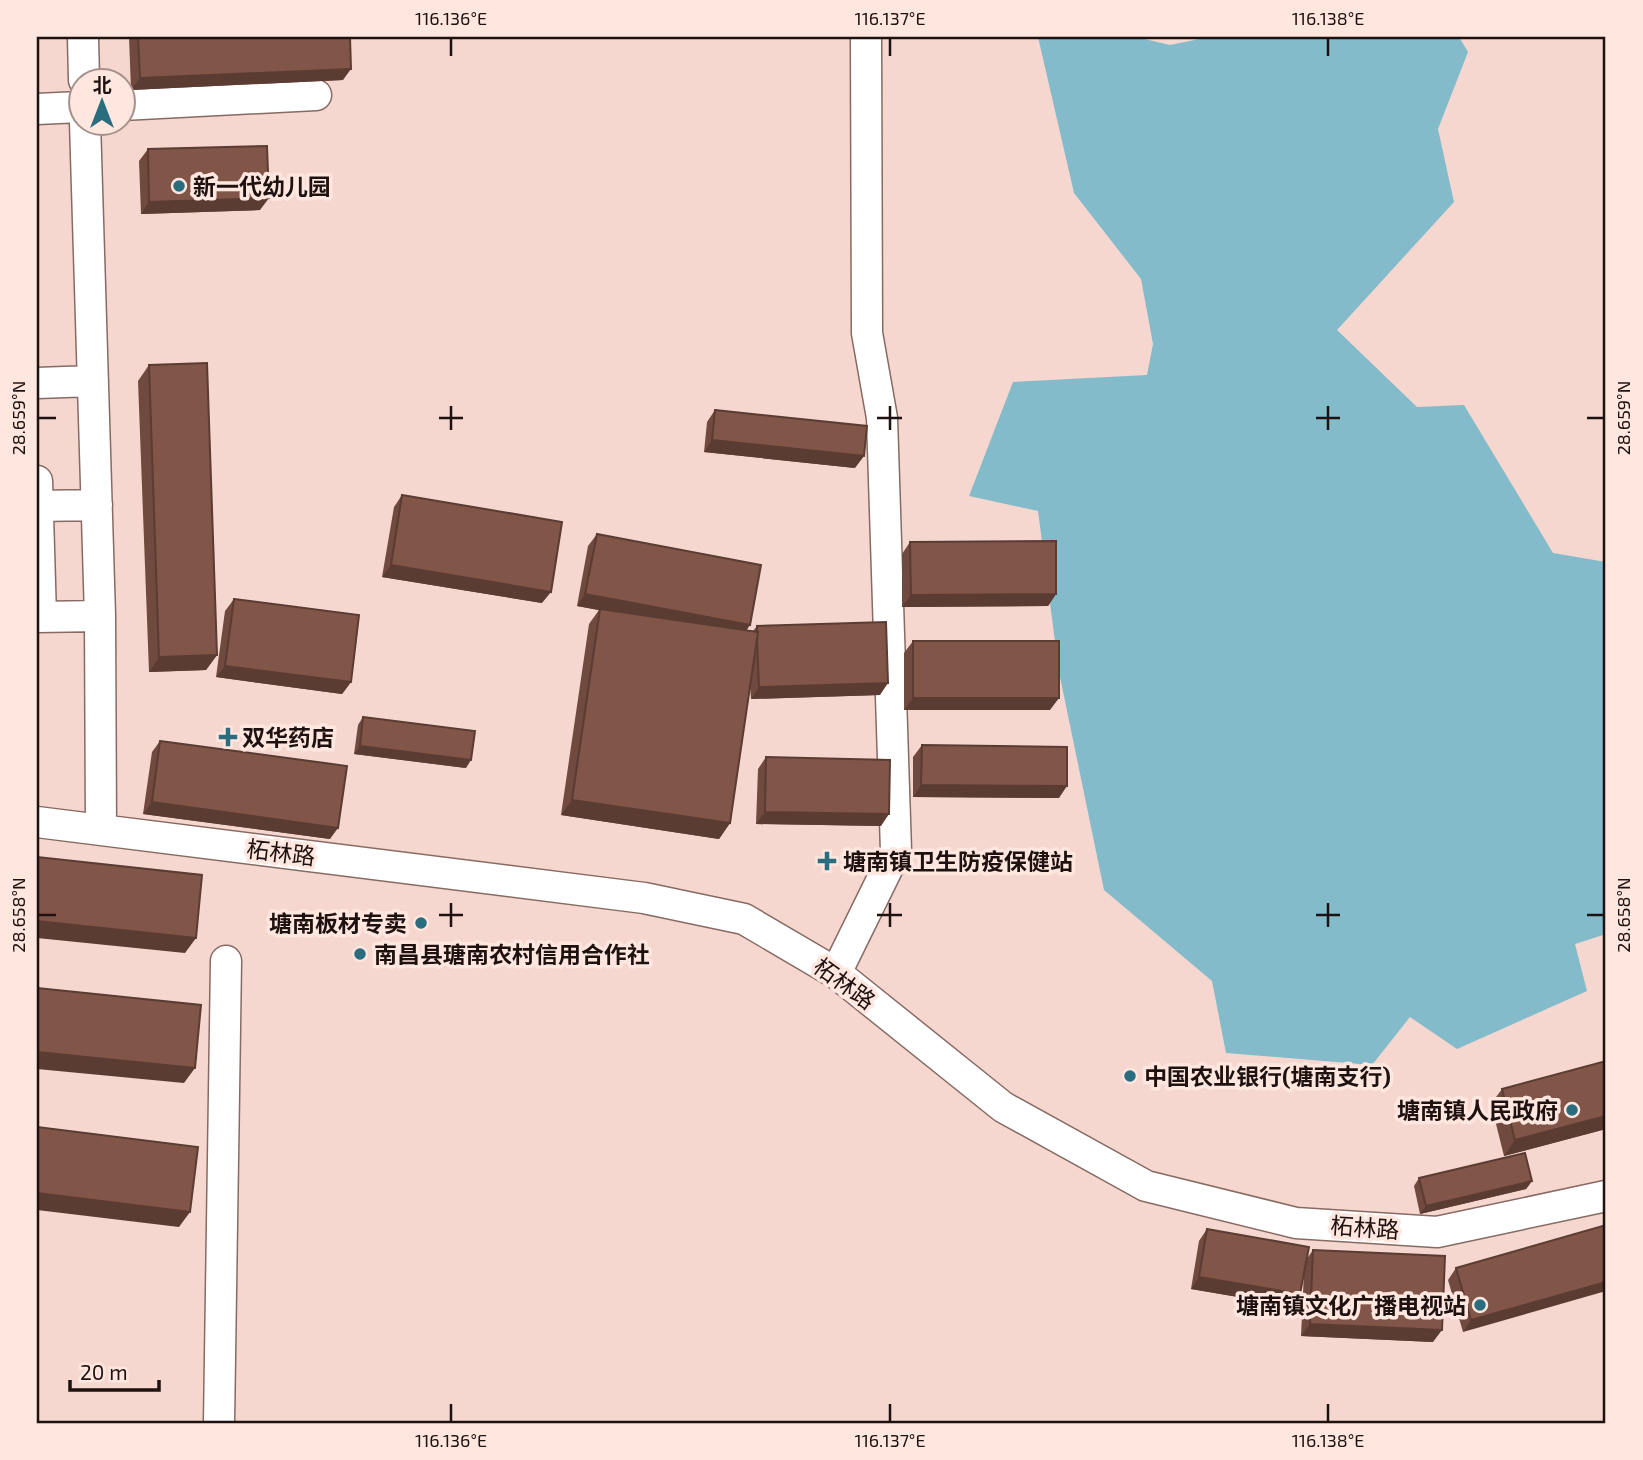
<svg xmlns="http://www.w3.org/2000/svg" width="1643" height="1460" font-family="'Exo 2','Noto Sans SC',sans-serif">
  <rect width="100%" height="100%" fill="#f6d7cf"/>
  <!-- water -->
  <path fill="#83bbcb" d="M1038,37H1136L1170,45L1209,37H1459L1468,52L1438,129L1454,202L1337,330L1417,407L1464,405L1553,553L1606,562V900L1603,902L1606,934L1575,944L1587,991L1457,1049L1410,1017L1372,1065L1226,1053L1212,981L1104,890L1059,672L1038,511L969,496L1013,382L1147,375L1153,344L1141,279L1074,193Z"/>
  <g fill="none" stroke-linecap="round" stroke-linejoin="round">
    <!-- minor casing -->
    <g stroke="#866b64" stroke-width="33">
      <path id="minor" d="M83,37L84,80
        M122,105L316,95
        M37,109L80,107
        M85,122L100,616L101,830
        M37,383L93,381
        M37,481L41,617
        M37,506L97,505
        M37,617L100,616
        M37,822L644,898L744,919L836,973L1003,1107L1146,1186L1296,1223L1437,1232L1606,1196
        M836,973L896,851L882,418L867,333L866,37
        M219,1423L226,961"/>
    </g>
    <!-- minor -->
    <use href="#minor" stroke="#fff" stroke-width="30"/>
  </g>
  <!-- wall -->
  <path fill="#70493f" d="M129,37H350L343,80L131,90Z
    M148,149L260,210L141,214L139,161Z
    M149,365L217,655L206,670L149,672L138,381Z
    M715,410L855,468L704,452L707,422Z
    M402,495L542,603L382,577L394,507Z
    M597,534L746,630L753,631L757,626L880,695L751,699L750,686L730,823L719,839L561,815L589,624L599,610L577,606L588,546Z
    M910,542L1056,594L1048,606L902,607V554Z
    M234,599L351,682L342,694L216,677L225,611Z
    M913,641L1050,710H904V653Z
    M363,717L466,768L354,754L358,725Z
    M160,741L330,839L143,814L152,752Z
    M922,745L1059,798L913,797V757Z
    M766,757L881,826L756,824L758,769Z
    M1606,1061V1129L1504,1156L1491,1104L1502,1089Z
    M1419,1178L1532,1181L1526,1189L1420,1214L1414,1186Z
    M1606,1225L1463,1332L1448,1280L1456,1268Z
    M1207,1229L1306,1260L1313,1250L1433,1342L1301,1336L1304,1272L1292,1306L1191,1289L1199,1241Z"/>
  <!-- shaded-wall -->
  <path fill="#5b3c33" d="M351,69L343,80L131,90L140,78Z
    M269,198L260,210L141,214L149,202Z
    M712,440L864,456L855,468L704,452Z
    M391,565L551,592L542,603L382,577Z
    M585,594L750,625L742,637L577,606Z
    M1056,594L1048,606L902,607L911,595Z
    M217,655L206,670L149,672L159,657Z
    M225,666L351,682L342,694L216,677Z
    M888,683L880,695L751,699L759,687Z
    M913,698H1059L1050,710H904Z
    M360,746L471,760L466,768L354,754Z
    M921,785L1067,786L1059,798L913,797Z
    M572,800L730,823L719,839L561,815Z
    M152,802L338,828L330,839L143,814Z
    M765,812L889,814L881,826L756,824Z
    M37,921L196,938L185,953L37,938Z
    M37,1052L195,1068L184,1083L37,1069Z
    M1606,1116V1129L1504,1156L1515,1140Z
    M1532,1181L1526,1189L1420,1214L1426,1206Z
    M37,1193L190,1212L179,1227L37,1210Z
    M1199,1277L1300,1294L1292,1306L1191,1289Z
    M1606,1282V1291L1463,1332L1471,1320Z
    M1310,1324L1442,1330L1433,1342L1301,1336Z"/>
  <!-- building -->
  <path fill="#825549" stroke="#5b3c33" stroke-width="2" d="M138,37H350L351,69L140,78Z
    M267,146L269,198L149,202L148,149Z
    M207,363L217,655L159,657L149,365Z
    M715,410L867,426L864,456L712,440Z
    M402,495L562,522L551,592L391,565Z
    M597,534L761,565L750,625L585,594Z
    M1056,541V594L911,595L910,542Z
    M234,599L359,615L351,682L225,666Z
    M600,609L758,632L730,823L572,800Z
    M886,622L888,683L759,687L757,638L758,632H757V626Z
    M913,641H1059V698H913Z
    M363,717L475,731L471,760L360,746Z
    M160,741L347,766L338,828L152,802Z
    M922,745L1067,747V786L921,785Z
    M766,757L890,760L889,814L765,812Z
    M37,857L202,875L196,938L37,921Z
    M37,988L201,1005L195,1068L37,1052Z
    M1606,1061V1116L1515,1140L1502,1089Z
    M37,1127L198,1147L190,1212L37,1193Z
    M1525,1153L1532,1181L1426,1206L1419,1178Z
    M1606,1225V1282L1471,1320L1456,1268Z
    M1207,1229L1309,1247L1300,1294L1199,1277Z
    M1313,1250L1445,1256L1442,1330L1310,1324Z"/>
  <!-- ticks -->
  <path fill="none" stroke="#1d1210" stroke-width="2.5" d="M451,38V56M890,38V56M1328,38V56M451,406V430M890,406V430M1328,406V430M38,418H56M439,418H463M877,418H902M1316,418H1340M1587,418H1604M451,903V927M890,903V927M1328,903V927M38,915H56M439,915H463M877,915H902M1316,915H1340M1587,915H1604M451,1404V1422M890,1404V1422M1328,1404V1422"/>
  <!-- markers -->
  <g fill="#296d7e" stroke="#ffe6df" stroke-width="2.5">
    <circle cx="179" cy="186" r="7"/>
    <path d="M224.5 726.5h7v7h7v7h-7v7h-7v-7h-7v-7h7z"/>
    <path d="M823.5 850.5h7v7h7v7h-7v7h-7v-7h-7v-7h7z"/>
    <circle cx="421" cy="923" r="7"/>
    <circle cx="360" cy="954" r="7"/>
    <circle cx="1130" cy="1076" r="7"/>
    <circle cx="1572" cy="1110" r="7"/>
    <circle cx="1480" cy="1305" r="7"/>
  </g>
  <g text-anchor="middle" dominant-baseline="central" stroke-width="7" stroke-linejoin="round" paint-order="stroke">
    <!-- poi labels -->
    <g font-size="23" font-weight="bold" fill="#1d1210" stroke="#ffe6df" text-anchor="start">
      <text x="193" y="186">新一代幼儿园</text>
      <text x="242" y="737">双华药店</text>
      <text x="843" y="861">塘南镇卫生防疫保健站</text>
      <text x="407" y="923" text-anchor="end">塘南板材专卖</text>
      <text x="374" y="954">南昌县瑭南农村信用合作社</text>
      <text x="1144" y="1076">中国农业银行(塘南支行)</text>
      <text x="1558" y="1110" text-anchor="end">塘南镇人民政府</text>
      <text x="1466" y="1305" text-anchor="end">塘南镇文化广播电视站</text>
    </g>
    <!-- street labels -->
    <g font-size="23" fill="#1d1210" stroke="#ffe6df">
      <text transform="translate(281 852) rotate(7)">柘林路</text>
      <text transform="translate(845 983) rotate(36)">柘林路</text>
      <text transform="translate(1365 1227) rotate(4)">柘林路</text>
    </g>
  </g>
  <!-- border -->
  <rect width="1643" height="1460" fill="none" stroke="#ffe6df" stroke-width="77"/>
  <!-- north arrow -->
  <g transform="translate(102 102)"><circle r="33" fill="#ffe6df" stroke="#a5918c" stroke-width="2"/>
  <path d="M0-5L12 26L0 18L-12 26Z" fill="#296d7e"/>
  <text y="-10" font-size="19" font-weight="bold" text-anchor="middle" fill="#1d1210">北</text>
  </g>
  <!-- scale -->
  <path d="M70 1380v10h89v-10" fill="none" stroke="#1d1210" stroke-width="3.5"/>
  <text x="80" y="1380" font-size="21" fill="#1d1210" stroke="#ffe6df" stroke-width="5" paint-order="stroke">20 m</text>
  <rect x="38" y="38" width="1566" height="1384" fill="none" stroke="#1d1210" stroke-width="2.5"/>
  <g font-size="18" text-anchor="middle" fill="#1d1210">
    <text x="451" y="25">116.136°E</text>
    <text x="890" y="25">116.137°E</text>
    <text x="1328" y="25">116.138°E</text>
    <text transform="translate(19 418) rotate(-90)" y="6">28.659°N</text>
    <text transform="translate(1624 418) rotate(-90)" y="6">28.659°N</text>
    <text transform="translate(19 915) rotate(-90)" y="6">28.658°N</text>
    <text transform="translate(1624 915) rotate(-90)" y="6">28.658°N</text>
    <text x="451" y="1447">116.136°E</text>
    <text x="890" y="1447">116.137°E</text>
    <text x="1328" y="1447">116.138°E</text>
  </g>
</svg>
